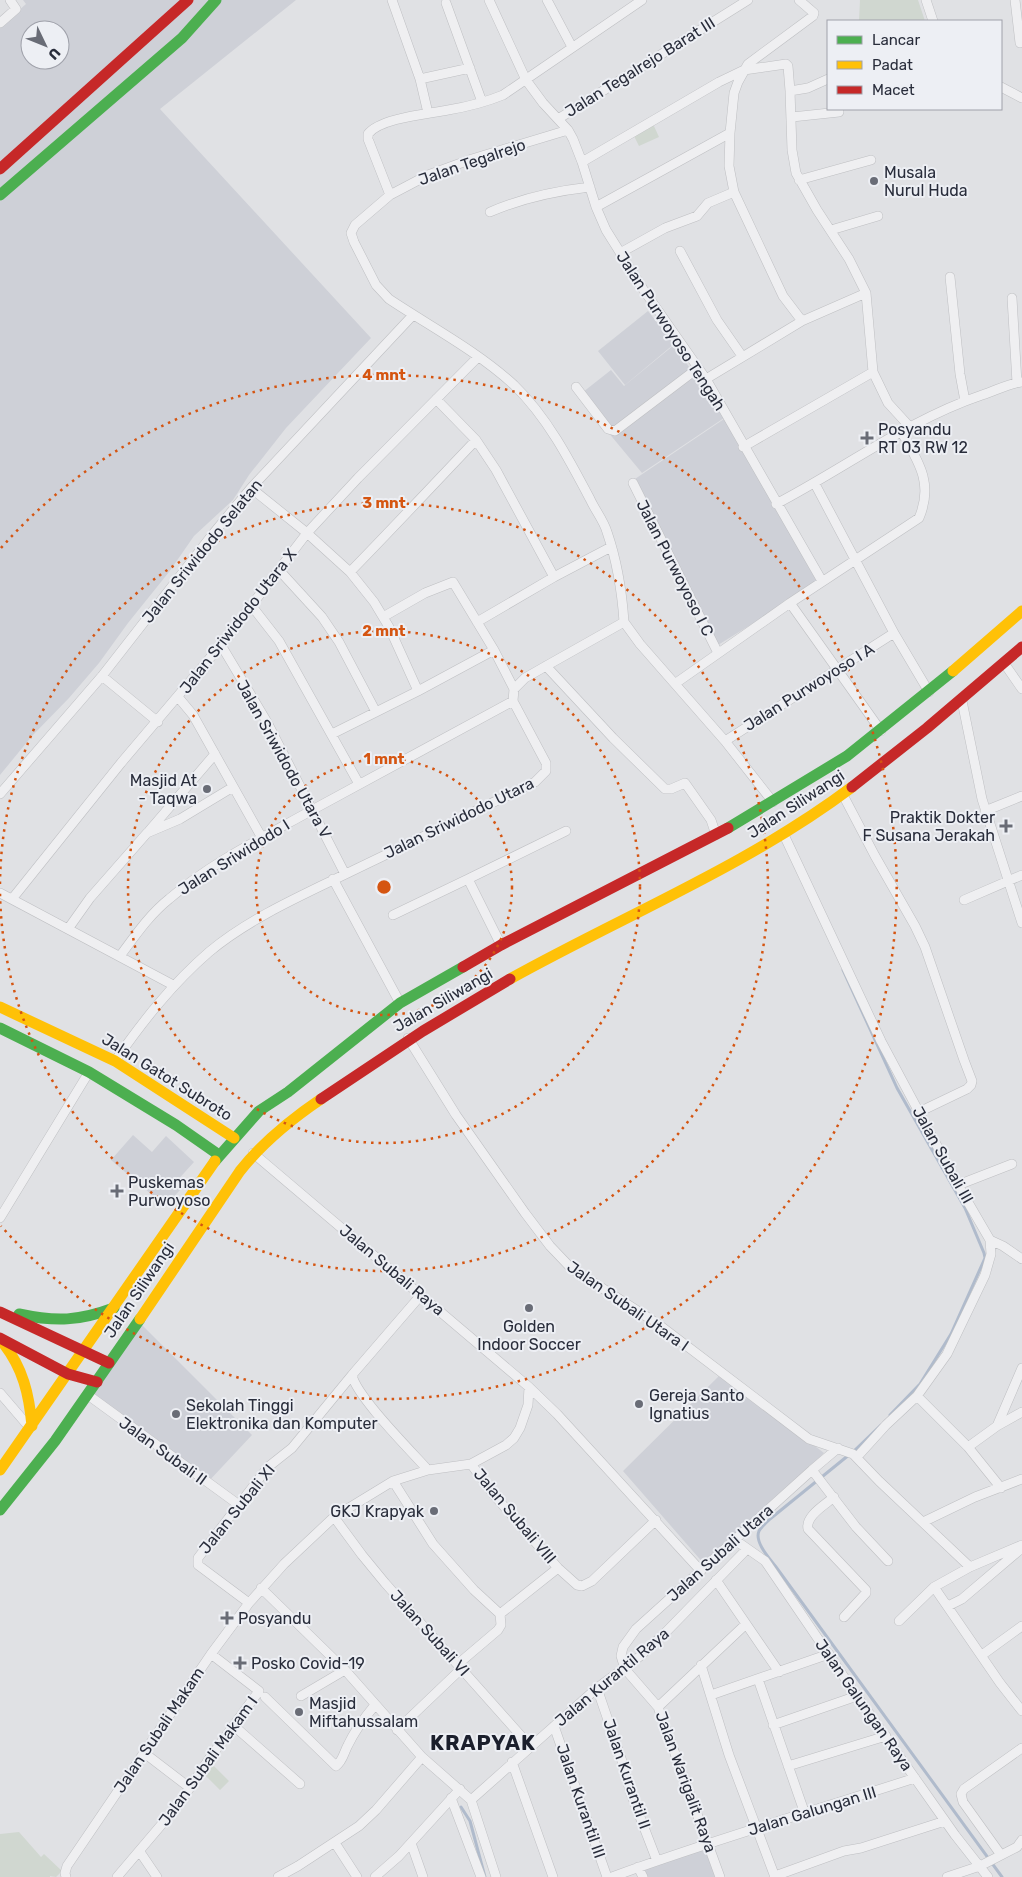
<svg xmlns="http://www.w3.org/2000/svg" width="1022" height="1877" font-family="Rubik,sans-serif">
  <rect width="100%" height="100%" fill="#e0e1e4"/>
  <!-- built -->
  <path fill="#ced0d7" fill-rule="evenodd" d="M23,0H296L160,109L371,338L286,428L249,475L233,500L194,536L169,572L128,623L99,663L69,698L32,736L0,775V27L26,4ZM30,30H60V60H30Z
    M648,311L674,344L625,385L598,351Z
    M674,345L724,418L642,473L578,396L611,370L624,386Z
    M724,419L818,583L718,645L632,481Z
    M133,1135L152,1152L166,1136L194,1162L175,1183L181,1189L165,1206L111,1160Z
    M142,1325L252,1435L208,1482L93,1393Z
    M721,1374L824,1453L734,1540L705,1565L623,1471Z
    M706,1848L715,1877H645L643,1869Z"/>
  <!-- green -->
  <path fill="#d0d7d0" d="M860,0H918L925,21H859Z
    M653,124L659,137L639,146L633,134Z
    M213,1765L229,1781L220,1790L204,1774Z
    M19,1832L41,1857L44,1854L62,1871L56,1877L50,1876V1877H0V1834Z"/>
  <g fill="none" stroke-linecap="round" stroke-linejoin="round">
    <!-- stream -->
    <path stroke="#b0bbcc" stroke-width="3" d="M843,970L897,1088L965,1208L984,1253L985,1258L951,1334L920,1384L890,1415
      M881,1425L855,1450L770,1519C766,1523 761,1527 759,1531C754,1542 770,1559 776,1567L1002,1877
      M461,1807L470,1821L485,1877"/>
    <!-- street casing -->
    <g stroke="#bebfc2" stroke-width="10">
      <path id="street" d="M392,0L420,79L428,113
        M489,0L526,80L543,103L568,130L573,139L582,162L596,207L606,230L643,289L706,379L822,581
        M547,0L572,47
        M799,0L814,13L813,16L748,64L738,82L734,93L730,133L729,166L734,192L783,296L802,321
        M926,0L933,21
        M1015,0L1020,43
        M446,3L482,102
        M0,23L16,9L10,0
        M420,79L470,68
        M1001,87L1022,98
        M790,91L808,88L828,79
        M792,117L839,112
        M558,119L748,0
        M568,130L472,159L428,175L390,195L355,225L351,233L354,242L376,285L389,299C431,327 477,351 514,385C547,417 569,459 590,499C595,510 604,521 607,532C617,561 622,592 624,622
        M582,162L719,82L744,70L786,64L788,66L790,91L792,150L796,173L817,210L849,259L866,293L873,372L888,403L909,426
        M799,180L871,160
        M390,195L368,139V134C380,118 428,114 448,110C466,107 486,102 503,95L642,0
        M596,207L730,133
        M490,212C522,198 555,191 590,187
        M831,230L878,216
        M680,251L717,320L742,356
        M620,253L665,228L697,216L708,203L734,192
        M950,277L960,374L965,401
        M1012,298L1017,383
        M706,379L802,321L866,293
        M576,387L608,429L615,431L698,368
        M436,399L476,440L496,470L554,577
        M743,447L873,372
        M633,483L718,653
        M815,484L894,633L929,692
        M251,488L307,533L350,572L374,602L389,627L418,691
        M776,504C845,468 908,420 982,395C995,391 1009,383 1022,382
        M279,570L322,617L339,642L376,712
        M350,572C393,528 434,484 476,440
        M790,603L881,731
        M251,605L279,641L359,784
        M383,617L425,593L453,582L494,650L514,689
        M477,622L554,577L611,547
        M624,622L640,644L725,741L773,802
        M221,645L267,722L345,874
        M1004,663L1022,689
        M546,666L613,738L665,789H671L685,783L711,820L716,835
        M102,676L158,722
        M676,683L790,603L919,518C934,483 918,461 901,431
        M178,697L193,715L262,838
        M962,701L982,799L1022,923
        M332,734L418,691L494,650
        M725,741L894,633
        M0,794L102,676L212,535L251,488L413,315
        M843,795L875,856L915,926L925,947L964,1060L972,1081L971,1085L967,1089L919,1112
        M985,811L1022,796
        M149,831L215,754
        M784,835L881,1041L958,1185L990,1240L991,1254L985,1275L947,1354L917,1396L886,1425L857,1457
        M333,879L400,1003
        M468,879L566,831
        M0,893L173,985
        M12,899L121,763L221,645L307,533L358,478L478,357
        M964,900L1022,875
        M393,915L468,879L501,945
        M68,929L90,898L147,833L180,819L233,787
        M120,956C135,936 149,915 169,899C212,862 264,837 314,809C380,773 447,737 513,701
        M408,1038L456,1115L525,1213L550,1246L571,1268L658,1324L809,1439L853,1454L879,1481L970,1567L1022,1545
        M115,1061C143,1021 172,984 209,952C251,917 305,894 354,870C415,841 475,811 535,782L546,771V763L513,701L514,689L525,678L546,666L624,622
        M958,1185L1012,1164
        M0,1218L89,1072
        M990,1240L1003,1246L1022,1259
        M352,1375C356,1396 412,1452 428,1470
        M529,1387L557,1414L701,1571
        M0,1393L30,1428
        M88,1395L239,1505
        M917,1396L968,1447L1001,1488
        M997,1426L1022,1412
        M968,1447L997,1426L1022,1368
        M471,1464L494,1495L558,1568L577,1585L582,1586L592,1581L656,1520
        M812,1470L856,1527L888,1561
        M393,1481L433,1544L474,1590L500,1614
        M834,1497C825,1505 805,1516 808,1529L866,1590V1593L844,1617
        M334,1517L362,1555L385,1583L530,1746
        M923,1522L975,1497L1022,1479
        M735,1540L765,1561L857,1696L955,1835L988,1877
        M716,1580L779,1672
        M934,1587L1000,1683L1022,1711
        M261,1588L345,1670L422,1757L471,1800L496,1877
        M249,1603L198,1565V1558L268,1467L292,1448L352,1375L421,1295
        M948,1606L962,1599L1022,1548
        M500,1614L558,1568
        M899,1621L934,1587L970,1567
        M982,1655L1022,1626
        M458,1664L498,1630L501,1625L500,1614
        M701,1665L729,1755L775,1877
        M758,1679L805,1814
        M597,1688L623,1764L630,1791L657,1861
        M711,1695L829,1654
        M301,1696L345,1670
        M265,1697L336,1766C343,1761 344,1752 348,1745C355,1730 365,1717 375,1705
        M658,1707L746,1624
        M773,1725L857,1696
        M234,1726L300,1784
        M554,1726L607,1877
        M397,1730L461,1669
        M143,1752L190,1788
        M512,1762L553,1877
        M788,1766L886,1736
        M451,1798L481,1877
        M471,1800L597,1688L639,1657L664,1634L747,1549
        M335,1843L357,1877
        M411,1843L423,1877
        M140,1852L157,1877
        M1001,1855L963,1802L961,1794L964,1789L1022,1748
        M638,1867L643,1877
        M775,1876L844,1851L861,1848L945,1821
        M66,1877L65,1873L67,1866L211,1654L249,1603L284,1564L334,1517L393,1481L428,1470L471,1464L506,1445L514,1438L520,1428L528,1405L529,1387L253,1153
        M117,1877L179,1804L209,1759L259,1691L211,1654
        M278,1877L298,1866L359,1826L376,1810L422,1757
        M375,1877L399,1856L460,1789
        M612,1877C712,1840 814,1811 915,1778
        M720,1877L658,1707L625,1669L621,1656L623,1647L636,1629L812,1470L838,1448
        M947,1877L980,1866L1017,1847L1022,1840"/>
    </g>
    <!-- street -->
    <use href="#street" stroke="#efeff1" stroke-width="9"/>
    <!-- fast -->
    <path stroke="#4caf50" stroke-width="11" d="M0,195L182,38L216,0
      M728,828L847,756L953,671
      M0,1028L89,1072L176,1125L219,1155
      M215,1161L259,1111L288,1092L400,1003L463,967
      M19,1314C56,1322 79,1321 114,1308
      M0,1510L55,1441L140,1319"/>
    <!-- slow -->
    <path stroke="#ffc107" stroke-width="11" d="M953,671L1022,611
      M510,979C625,915 747,866 852,787
      M0,1007L115,1061L234,1138
      M140,1319L240,1171C263,1142 290,1120 321,1099
      M3,1343C23,1368 29,1394 32,1426
      M0,1470L215,1161"/>
    <!-- jam -->
    <path stroke="#c62828" stroke-width="11" d="M0,169L188,0
      M852,787L927,728L1022,647
      M463,967L501,945L728,828
      M321,1099L423,1031L510,979
      M0,1312L109,1363
      M0,1338L68,1374L97,1382"/>
  </g>
  <!-- distance rings -->
  <g fill="none" stroke="#d55511" stroke-width="2.5" stroke-dasharray="2.5 5">
    <circle cx="384" cy="887" r="128"/>
    <circle cx="384" cy="887" r="256"/>
    <path d="M0 884A384 384 0 1 1 0 890"/>
    <path d="M1 548A512 512 0 1 1 1 1226"/>
  </g>
  <!-- markers -->
  <g fill="#696c76" stroke="#edeff4" stroke-width="2">
    <circle cx="874" cy="181" r="5"/>
    <path d="M864.5 430.5h5v5h5v5h-5v5h-5v-5h-5v-5h5z"/>
    <circle cx="207" cy="789" r="5"/>
    <path d="M1003.5 818.5h5v5h5v5h-5v5h-5v-5h-5v-5h5z"/>
    <path d="M114.5 1183.5h5v5h5v5h-5v5h-5v-5h-5v-5h5z"/>
    <circle cx="529" cy="1308" r="5"/>
    <circle cx="639" cy="1404" r="5"/>
    <circle cx="176" cy="1414" r="5"/>
    <circle cx="434" cy="1511" r="5"/>
    <path d="M224.5 1610.5h5v5h5v5h-5v5h-5v-5h-5v-5h5z"/>
    <path d="M237.5 1655.5h5v5h5v5h-5v5h-5v-5h-5v-5h5z"/>
    <circle cx="299" cy="1712" r="5"/>
  </g>
  <g text-anchor="middle" dominant-baseline="central" stroke-width="4" stroke-linejoin="round" paint-order="stroke">
    <!-- street labels -->
    <g font-size="16" fill="#292d3b" stroke="#edeff4">
      <text transform="translate(640 67) rotate(-32)">Jalan Tegalrejo Barat III</text>
      <text transform="translate(472 162) rotate(-19)">Jalan Tegalrejo</text>
      <text transform="translate(671 331) rotate(57)">Jalan Purwoyoso Tengah</text>
      <text transform="translate(202 551) rotate(-51)">Jalan Sriwidodo Selatan</text>
      <text transform="translate(675 568) rotate(63)">Jalan Purwoyoso I C</text>
      <text transform="translate(238 621) rotate(-52)">Jalan Sriwidodo Utara X</text>
      <text transform="translate(809 687) rotate(-32)">Jalan Purwoyoso I A</text>
      <text transform="translate(284 759) rotate(61)">Jalan Sriwidodo Utara V</text>
      <text transform="translate(796 804) rotate(-33)">Jalan Siliwangi</text>
      <text transform="translate(459 818) rotate(-26)">Jalan Sriwidodo Utara</text>
      <text transform="translate(234 857) rotate(-32)">Jalan Sriwidodo I</text>
      <text transform="translate(443 1000) rotate(-30)">Jalan Siliwangi</text>
      <text transform="translate(167 1077) rotate(32)">Jalan Gatot Subroto</text>
      <text transform="translate(943 1155) rotate(61)">Jalan Subali III</text>
      <text transform="translate(392 1270) rotate(40)">Jalan Subali Raya</text>
      <text transform="translate(139 1290) rotate(-56)">Jalan Siliwangi</text>
      <text transform="translate(628 1306) rotate(35)">Jalan Subali Utara I</text>
      <text transform="translate(163 1451) rotate(36)">Jalan Subali II</text>
      <text transform="translate(237 1509) rotate(-51)">Jalan Subali XI</text>
      <text transform="translate(515 1516) rotate(50)">Jalan Subali VIII</text>
      <text transform="translate(720 1553) rotate(-42)">Jalan Subali Utara</text>
      <text transform="translate(430 1633) rotate(48)">Jalan Subali VI</text>
      <text transform="translate(612 1677) rotate(-40)">Jalan Kurantil Raya</text>
      <text transform="translate(864 1705) rotate(55)">Jalan Galungan Raya</text>
      <text transform="translate(159 1730) rotate(-56)">Jalan Subali Makam</text>
      <text transform="translate(208 1761) rotate(-54)">Jalan Subali Makam I</text>
      <text transform="translate(627 1774) rotate(71)">Jalan Kurantil II</text>
      <text transform="translate(686 1782) rotate(70)">Jalan Warigalit Raya</text>
      <text transform="translate(581 1801) rotate(71)">Jalan Kurantil III</text>
      <text transform="translate(812 1811) rotate(-17)">Jalan Galungan III</text>
    </g>
    <!-- poi labels -->
    <g font-size="16" fill="#292d3b" stroke="#edeff4" text-anchor="start">
      <text x="884" y="172">Musala<tspan x="884" dy="18">Nurul Huda</tspan></text>
      <text x="878" y="429">Posyandu<tspan x="878" dy="18">RT 03 RW 12</tspan></text>
      <text x="197" y="780" text-anchor="end">Masjid At<tspan x="197" dy="18">- Taqwa</tspan></text>
      <text x="995" y="817" text-anchor="end">Praktik Dokter<tspan x="995" dy="18">F Susana Jerakah</tspan></text>
      <text x="128" y="1182">Puskemas<tspan x="128" dy="18">Purwoyoso</tspan></text>
      <text x="529" y="1326" text-anchor="middle">Golden<tspan x="529" dy="18">Indoor Soccer</tspan></text>
      <text x="649" y="1395">Gereja Santo<tspan x="649" dy="18">Ignatius</tspan></text>
      <text x="186" y="1405">Sekolah Tinggi<tspan x="186" dy="18">Elektronika dan Komputer</tspan></text>
      <text x="424" y="1511" text-anchor="end">GKJ Krapyak</text>
      <text x="238" y="1618">Posyandu</text>
      <text x="251" y="1663">Posko Covid-19</text>
      <text x="309" y="1703">Masjid<tspan x="309" dy="18">Miftahussalam</tspan></text>
    </g>
    <!-- district labels -->
    <g font-size="21" font-weight="bold" letter-spacing="1" fill="#1b1f2c" stroke="#edeff4">
      <text x="483" y="1742">KRAPYAK</text>
    </g>
  </g>
  <circle cx="384" cy="887" r="8" fill="#d55511" stroke="#edeff4" stroke-width="2.5"/>
  <g font-size="15" text-anchor="middle" font-weight="bold" fill="#d55511" stroke="#edeff4" stroke-width="4" stroke-linejoin="round" paint-order="stroke">
    <text x="384" y="380">4 mnt</text>
    <text x="384" y="508">3 mnt</text>
    <text x="384" y="636">2 mnt</text>
    <text x="384" y="764">1 mnt</text>
  </g>
  <!-- legend -->
  <rect x="827" y="20" width="175" height="90" fill="#edeff4" stroke="#9fa1aa"/>
  <rect x="837" y="36" width="25" height="8" fill="#4caf50" stroke="#9fa1aa"/>
  <text x="872" y="45" font-size="15" fill="#292d3b">Lancar</text>
  <rect x="837" y="61" width="25" height="8" fill="#ffc107" stroke="#9fa1aa"/>
  <text x="872" y="70" font-size="15" fill="#292d3b">Padat</text>
  <rect x="837" y="86" width="25" height="8" fill="#c62828" stroke="#9fa1aa"/>
  <text x="872" y="95" font-size="15" fill="#292d3b">Macet</text>
  <!-- north arrow -->
  <g transform="translate(45 45) rotate(133)"><circle r="24" fill="#edeff4" stroke="#9fa1aa"/>
  <path d="M0-4L9 19L0 12L-9 19Z" fill="#696c76"/>
  <text y="-8" font-size="14" font-weight="bold" text-anchor="middle" fill="#292d3b">U</text>
  </g>
</svg>
